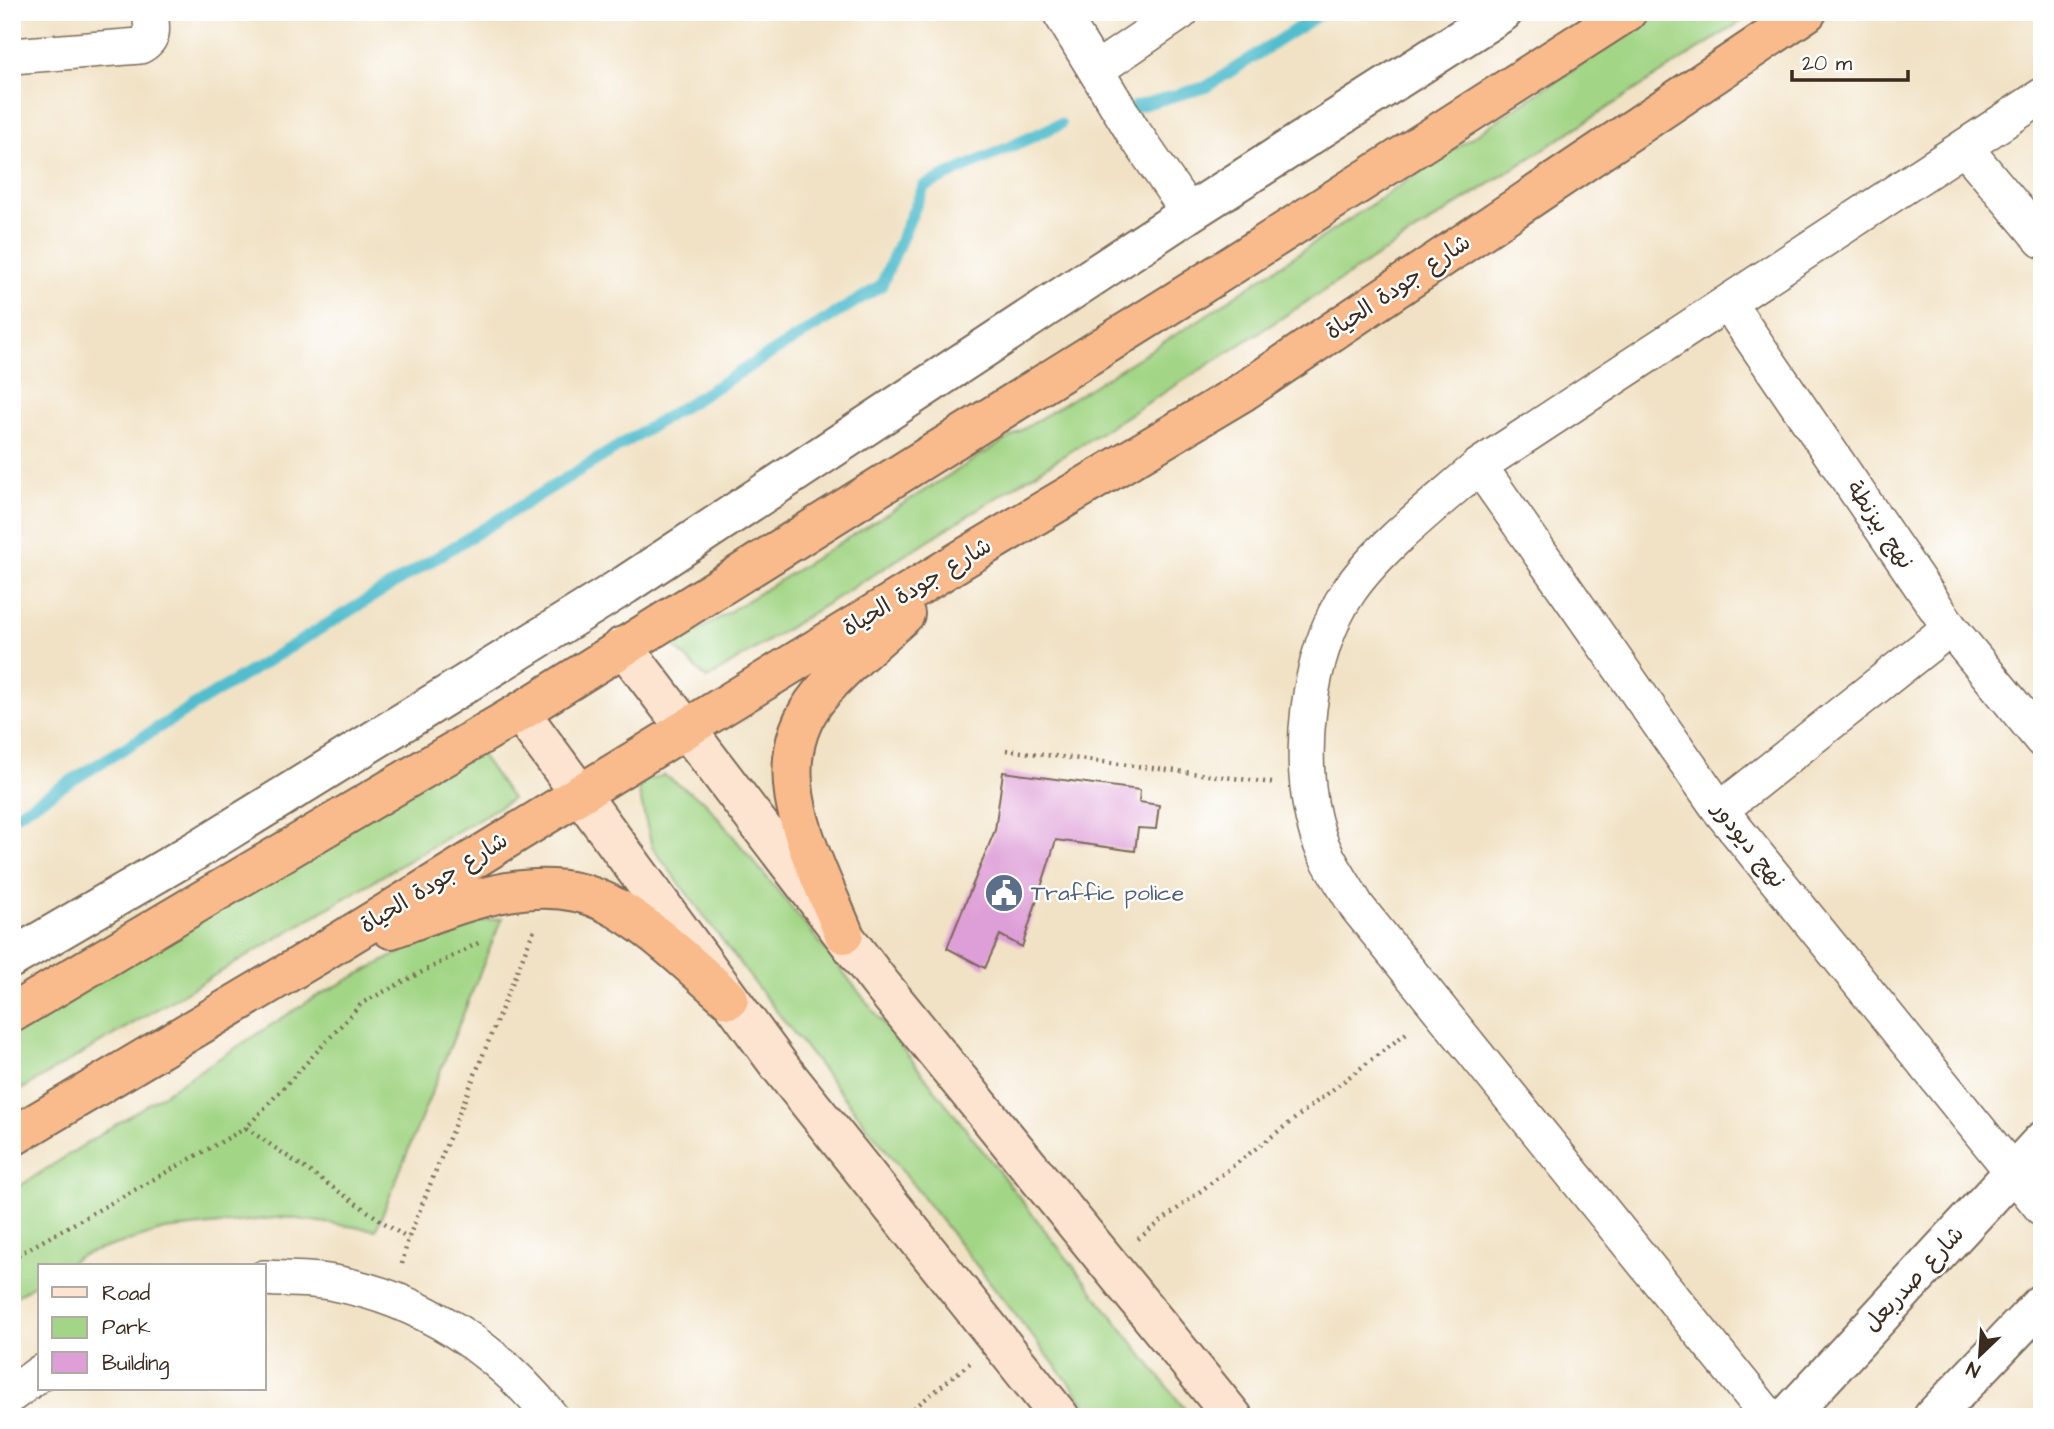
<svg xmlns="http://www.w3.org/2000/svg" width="2054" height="1429" font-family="'Architects Daughter','Playpen Sans Arabic',sans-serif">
  <rect width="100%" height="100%" fill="#fff"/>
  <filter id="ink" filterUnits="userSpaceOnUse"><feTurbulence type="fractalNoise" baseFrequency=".0143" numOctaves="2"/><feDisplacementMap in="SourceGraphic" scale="14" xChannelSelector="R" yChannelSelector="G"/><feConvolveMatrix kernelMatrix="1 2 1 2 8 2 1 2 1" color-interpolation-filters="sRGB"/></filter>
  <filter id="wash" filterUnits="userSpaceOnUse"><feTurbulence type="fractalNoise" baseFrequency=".00686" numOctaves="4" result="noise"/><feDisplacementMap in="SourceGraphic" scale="28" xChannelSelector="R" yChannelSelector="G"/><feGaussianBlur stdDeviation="1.57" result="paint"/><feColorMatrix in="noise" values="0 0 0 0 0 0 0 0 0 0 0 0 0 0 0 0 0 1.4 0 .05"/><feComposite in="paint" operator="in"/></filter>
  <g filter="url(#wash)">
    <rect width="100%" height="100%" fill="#f1e2c5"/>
    <!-- green -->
    <path fill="#a2d585" stroke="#6e8052" stroke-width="2" d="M1659,12H1756L1224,355L707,679L674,646L1199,320Z
      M475,746L512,799L12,1095V1026Z
      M664,775L705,802L822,945L1191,1417H1096L759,989L652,847L637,784Z
      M502,918L376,1230L284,1217L164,1230L82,1255L64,1266H40V1281L12,1299V1191L315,997L451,926Z"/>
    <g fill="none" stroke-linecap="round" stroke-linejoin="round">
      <!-- stream -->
      <path stroke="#52bdcd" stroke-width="12" d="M1134,107L1206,87L1323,12
        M12,817L881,286L924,186L1060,124"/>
    </g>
    <g id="blocks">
      <!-- building -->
      <path fill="#de9ed7" d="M1003,772L1140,790L1139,802L1159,805L1156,829L1138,828L1135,851L1056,840L1022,947L1000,935L985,968L947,948L995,830Z"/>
    </g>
  </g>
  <g filter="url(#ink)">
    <use href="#blocks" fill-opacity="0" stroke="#7b6a58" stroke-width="2"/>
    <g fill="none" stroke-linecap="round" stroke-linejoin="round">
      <!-- minor casing -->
      <g stroke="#7b6a58" stroke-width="38">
        <path id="minor" d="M1060,12L1132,130L1189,213
          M12,56L140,46C155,38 152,28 150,12
          M1096,70L1181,12
          M1965,148L2042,240
          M1728,303L1950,628L2042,740
          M1479,466L1720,810L2042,1208
          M1720,810L1950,628
          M264,1278C287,1280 311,1278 334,1283C421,1299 496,1348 551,1417
          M12,1394L40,1373
          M1769,1417L1357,907C1344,884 1324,858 1317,832C1295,762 1307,652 1349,591C1380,546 1437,503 1479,466L2042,96"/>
      </g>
      <!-- tertiary casing -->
      <g stroke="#7b6a58" stroke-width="42">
        <path id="tertiary" d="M12,958L195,851L625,585L1189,213L1503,12
          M1787,1417L2042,1141
          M1933,1417L2042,1303"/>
      </g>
      <!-- secondary casing -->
      <g stroke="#7b6a58" stroke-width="42">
        <path id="secondary" d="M623,646L880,983L1233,1417
          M520,712L778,1064L1060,1417"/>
      </g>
      <!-- trunk casing -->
      <g stroke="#7b6a58" stroke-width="42">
        <path id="trunk" d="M391,929C456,905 539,868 607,903C652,926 690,966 729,999
          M844,934C815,861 759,768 819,696C843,666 876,641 905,614
          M12,1013L520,712L1187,294L1627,12
          M12,1137L316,956L966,557L1241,393L1807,12"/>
      </g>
      <!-- path -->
      <path stroke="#7b6a58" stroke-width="4.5" stroke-dasharray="2 5" stroke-linecap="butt" d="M1006,750L1273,783
        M246,1128L408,1239
        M1138,1239L1409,1031
        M12,1258L246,1128L362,1003L482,941
        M402,1264L408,1239L535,927
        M903,1417L970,1363"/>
      <!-- minor -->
      <use href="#minor" stroke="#fff" stroke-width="35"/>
      <!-- tertiary -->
      <use href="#tertiary" stroke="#fff" stroke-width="38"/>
      <!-- secondary -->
      <use href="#secondary" stroke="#fde4d1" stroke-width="38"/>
      <!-- trunk -->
      <use href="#trunk" stroke="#fabb8c" stroke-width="38"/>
    </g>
  </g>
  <!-- icons -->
  <defs>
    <g id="civic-disc" transform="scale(2.0125)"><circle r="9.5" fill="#5c6f8a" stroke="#fff"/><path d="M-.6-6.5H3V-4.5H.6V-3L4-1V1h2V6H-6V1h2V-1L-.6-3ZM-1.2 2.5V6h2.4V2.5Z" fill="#fff"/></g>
  </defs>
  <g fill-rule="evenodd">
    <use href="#civic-disc" x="1004" y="893"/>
  </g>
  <g text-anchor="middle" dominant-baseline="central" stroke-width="5" stroke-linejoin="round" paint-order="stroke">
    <!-- street labels -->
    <g font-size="23" fill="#3b2a1e" stroke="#fff">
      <text transform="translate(1398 287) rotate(-34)">شارع جودة الحياة</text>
      <text transform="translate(1880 525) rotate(56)">نهج بيزنطة</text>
      <text transform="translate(917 587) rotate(-31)">شارع جودة الحياة</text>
      <text transform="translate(1749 845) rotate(52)">نهج ديودور</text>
      <text transform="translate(434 883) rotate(-32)">شارع جودة الحياة</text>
      <text transform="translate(1914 1279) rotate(-47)">شارع صدربعل</text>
    </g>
    <!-- service labels -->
    <g font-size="23" fill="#4e5e75" stroke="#fff" text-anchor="start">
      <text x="1031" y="893">Traffic police</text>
    </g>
  </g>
  <!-- margin -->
  <rect width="2054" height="1429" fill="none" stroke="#fff" stroke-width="42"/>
  <!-- legend -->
  <rect x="38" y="1264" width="228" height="126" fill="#ffffff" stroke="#b1aaa5" stroke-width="2"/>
  <rect x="52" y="1287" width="35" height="10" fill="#fde4d1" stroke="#b1aaa5" stroke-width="2"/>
  <text x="102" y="1300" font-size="21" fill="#3b2a1e">Road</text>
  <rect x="52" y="1317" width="35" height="21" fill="#a2d585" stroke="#b1aaa5" stroke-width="2"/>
  <text x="102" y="1334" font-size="21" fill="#3b2a1e">Park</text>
  <rect x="52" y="1352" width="35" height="21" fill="#de9ed7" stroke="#b1aaa5" stroke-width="2"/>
  <text x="102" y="1370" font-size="21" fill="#3b2a1e">Building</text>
  <!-- north arrow -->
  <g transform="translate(1980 1355) rotate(205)" stroke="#ffffff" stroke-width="5" paint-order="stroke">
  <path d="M0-5L12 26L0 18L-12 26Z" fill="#3b2a1e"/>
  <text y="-10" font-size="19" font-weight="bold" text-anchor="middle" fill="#3b2a1e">N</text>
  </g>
  <!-- scale -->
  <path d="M1792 70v10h116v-10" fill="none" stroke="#3b2a1e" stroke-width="3.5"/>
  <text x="1802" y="70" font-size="21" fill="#3b2a1e" stroke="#ffffff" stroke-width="5" paint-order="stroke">20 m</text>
</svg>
